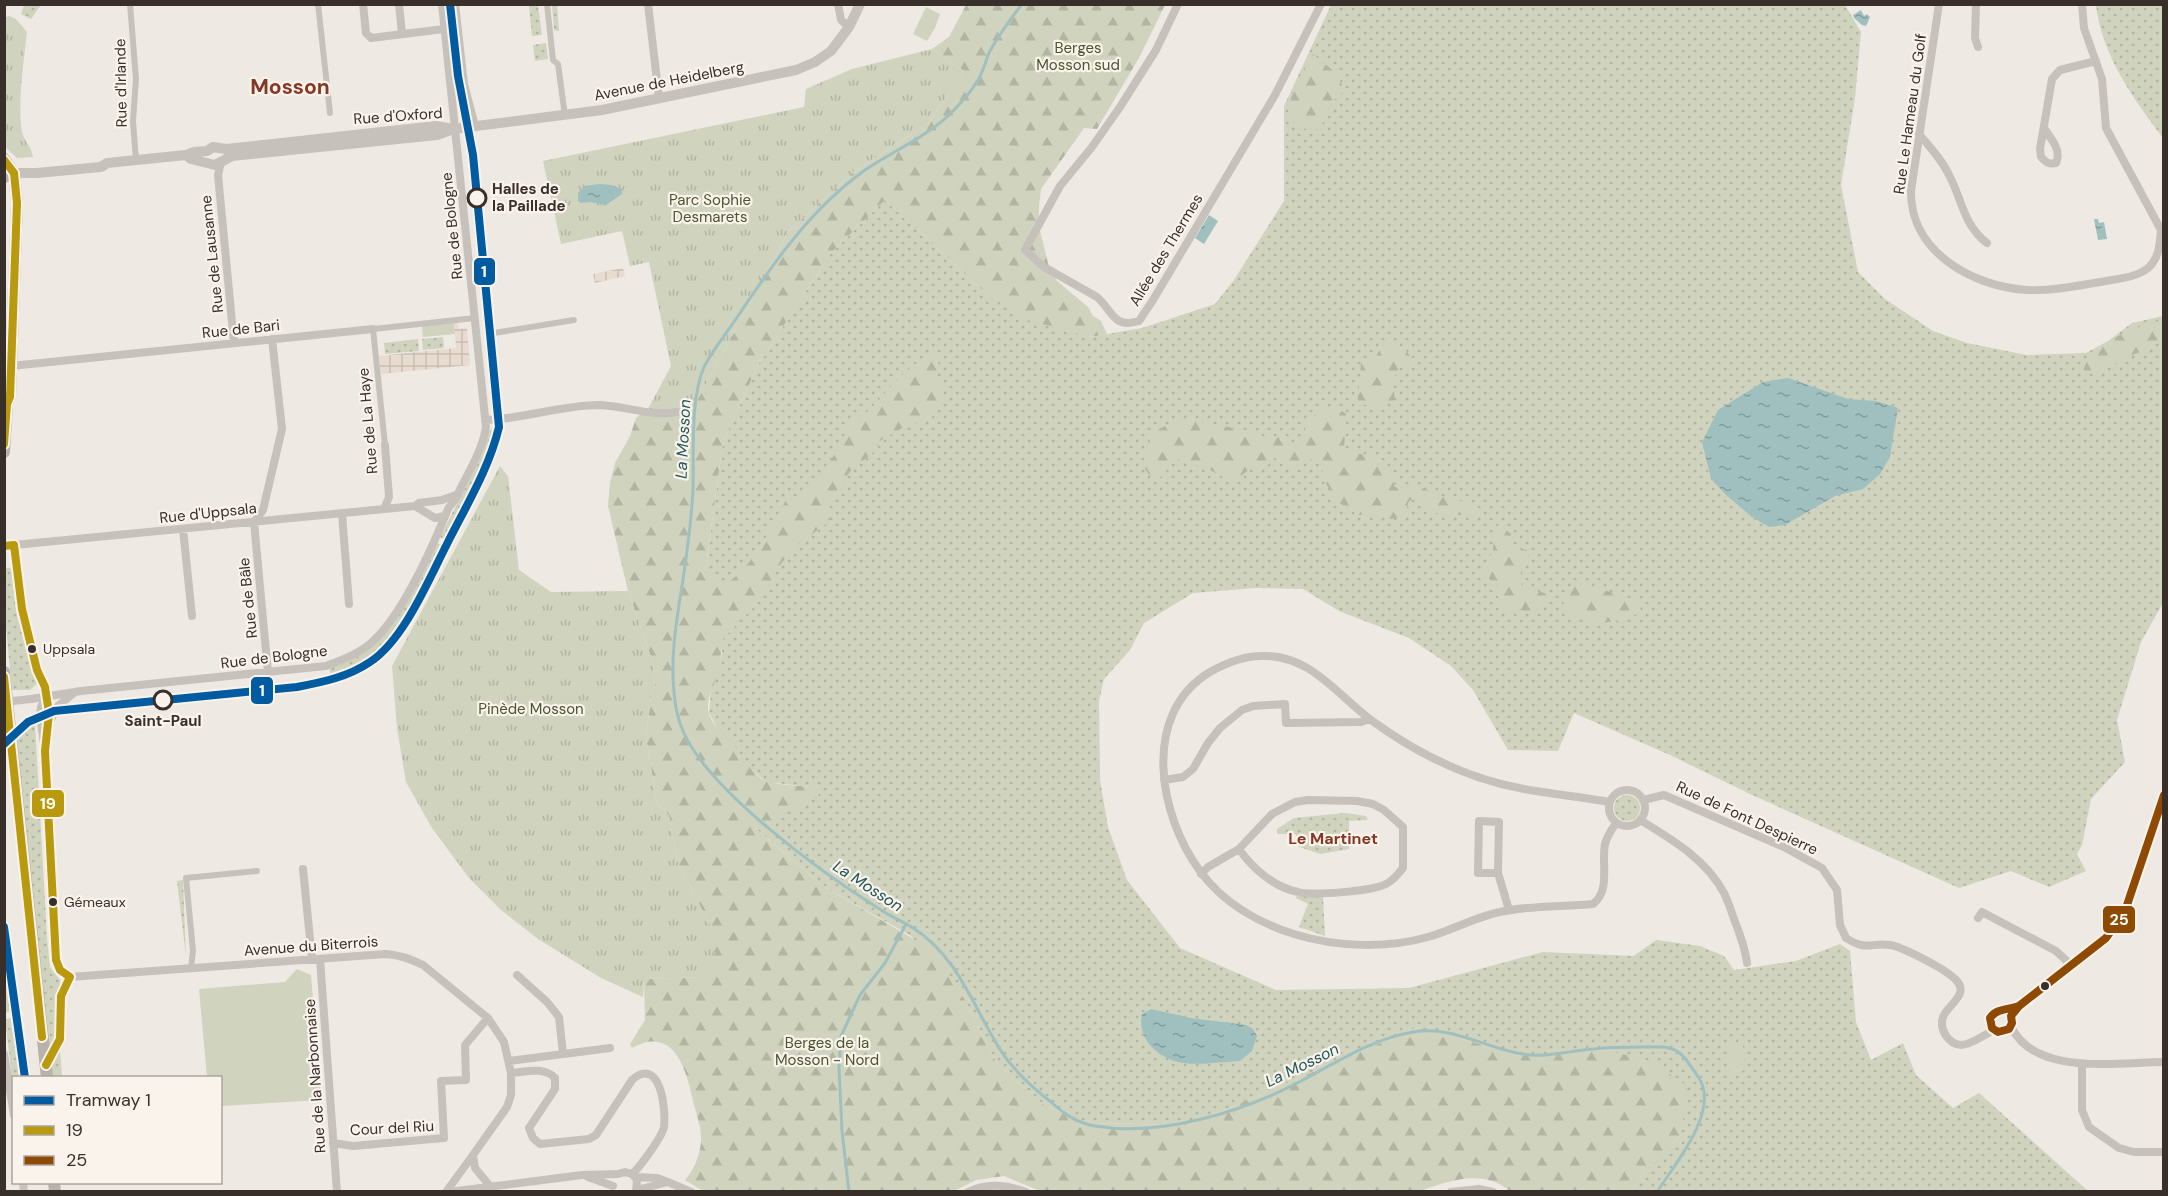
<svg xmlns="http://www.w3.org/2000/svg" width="2168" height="1196" font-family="'DM Sans',sans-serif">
  <defs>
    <pattern id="grass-dots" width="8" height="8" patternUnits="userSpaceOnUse" patternTransform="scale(1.5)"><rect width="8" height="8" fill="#d0d3be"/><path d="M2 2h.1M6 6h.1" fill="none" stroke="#b3b5a3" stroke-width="1.8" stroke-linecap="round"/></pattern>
    <pattern id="forest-firs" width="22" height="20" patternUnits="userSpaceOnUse" patternTransform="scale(1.5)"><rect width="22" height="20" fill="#d0d3be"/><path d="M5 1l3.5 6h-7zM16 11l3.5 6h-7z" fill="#b3b5a3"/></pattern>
    <pattern id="park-tufts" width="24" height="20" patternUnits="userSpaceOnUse" patternTransform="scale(1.5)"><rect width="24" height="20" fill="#d0d3be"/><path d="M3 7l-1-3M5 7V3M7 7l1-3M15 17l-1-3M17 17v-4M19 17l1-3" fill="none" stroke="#b3b5a3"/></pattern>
    <pattern id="plaza-grid" width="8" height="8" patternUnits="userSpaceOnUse" patternTransform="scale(1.5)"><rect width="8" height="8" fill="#e8dcd1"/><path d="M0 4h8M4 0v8" fill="none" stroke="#c8bdb4"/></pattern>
    <pattern id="water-ripples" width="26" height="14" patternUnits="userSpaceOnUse" patternTransform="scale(1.5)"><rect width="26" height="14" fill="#a0c0bf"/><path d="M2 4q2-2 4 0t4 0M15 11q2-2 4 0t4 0" fill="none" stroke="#839c9b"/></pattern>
  </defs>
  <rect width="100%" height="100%" fill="#eee9e3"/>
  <!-- grass -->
  <path fill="url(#grass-dots)" d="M24,5V4L41,5L31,19L21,14Z
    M538,5L542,35L532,36L529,6Z
    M552,5H557L559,31L554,30Z
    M1331,5H1845L1861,32L1855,98L1841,185L1858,272L1885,299L1933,331L1967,343L2027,355L2086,353L2108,341L2132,323L2163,316V603L2141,642L2117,720L2125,762L2091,799L2082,845L2077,854L2086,871L2049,887L2011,871L1959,888L1752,795L1670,755L1574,713L1558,751L1508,750L1473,690L1451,666L1409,638L1339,611L1303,589L1256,588L1193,593L1144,623L1130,650L1104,679L1099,701L1100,780L1108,827L1127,880L1180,948L1276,990L1409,988L1543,952L1634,956L1656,940L1700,946L1724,956L1734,970L1796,961L1840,944L1850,951L1856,1022L1871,1060L1903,1043L1916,1075L1953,1108L1979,1093L2088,1191H1632L1644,1171L1681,1135L1607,1050L1523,1056L1418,1027L1189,1125L1084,1123L1044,1105L997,1064L968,1006L911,936L823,886L754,827L817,797L820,788L766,782L746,765L734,745L720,733L709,713L711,690L722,653L705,574L723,442L759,363L831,253L885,200L987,294L1090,337L1142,328L1215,304L1234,280L1284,201V106Z
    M2096,5H2163V138C2133,98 2102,56 2096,5Z
    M546,43L548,59L535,61L533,45Z
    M443,337L444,348L423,350L422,339Z
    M418,339L419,351L385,354L384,343Z
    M501,424C496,466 469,505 450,542L440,537L482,455L488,433L493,427Z
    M437,543L447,548C428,586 410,635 375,661C362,670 347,675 333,681L329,669C394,645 408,600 437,543Z
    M4,568H11L17,615L38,683L30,690H12L5,616Z
    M35,724L47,938L50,967L60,980V985L58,1000L57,1037L49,1052L16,738Z
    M1614 808a13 13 0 1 1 26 0a13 13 0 1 1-26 0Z
    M1345,813L1366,816L1368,820L1349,821V849L1320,854L1297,846L1296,834H1277V829L1294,818Z
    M183,880L186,956L177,881Z
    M1297,895L1323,896L1325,936L1299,927L1308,904L1296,898Z
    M5,913L17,1010L5,1013Z
    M19,1017L27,1077L14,1078L13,1087L5,1019Z
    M60,1049L62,1077H51L50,1063Z"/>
  <!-- forest -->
  <path fill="url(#forest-firs)" d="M966,5H1165L1139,58L1097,129L1084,128L1041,189L1039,206V227L1049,267L1057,281L1088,307L1093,316L1101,321L1107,334L1090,337L1024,319L987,294L885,200L831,253L759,363L723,442L705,573L714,572L723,585C751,572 773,524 787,498L797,501C813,486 845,446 848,425C854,420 862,416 868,411C889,390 905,366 933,354L939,359L936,378L943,389L944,398L931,419L904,427L878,442V449L852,469L844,480V485L830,504L828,512L830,518L825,525L800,542L778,567L769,589L758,601L750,612L736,623L733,632L725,634C721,644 721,654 720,665C718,680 704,698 709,714C714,729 727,735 735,746C745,759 750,772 765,781C774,785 808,786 820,788L818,797L755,828L823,886L936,952L968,1006L997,1064L1044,1105L1084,1123L1189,1125L1418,1027L1523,1056L1607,1050L1653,1062L1687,1086L1681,1135L1644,1171L1632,1191H1510C1482,1168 1448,1181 1418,1192H1042L1004,1176L976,1180L954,1191H703L685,1180C694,1170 700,1155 701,1142C702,1130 697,1116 694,1105C687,1073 676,1024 632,1048L630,1044L645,1020L644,979L703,977L710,925L678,863L669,816L657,804L646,737L651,697L655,685L653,663L628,591L608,506L610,483L615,463L630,436L636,418L649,407L687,419L789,231L854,171L928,124L964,71L932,49L949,37Z
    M1313,54C1325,65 1343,74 1343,92L1331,103L1320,129C1306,133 1293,125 1288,111L1292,94Z
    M2163,320V340C2151,349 2138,352 2124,358C2112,364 2100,378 2086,372L2084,368C2094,341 2137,326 2163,320Z
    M1384,343C1397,344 1406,347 1412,359L1407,367L1399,368L1393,380L1395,400C1383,406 1371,410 1359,402L1358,397L1361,363L1376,356Z
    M1336,407L1346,414L1344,448L1372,458L1380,467L1394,473L1397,479L1394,486L1397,488L1419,487L1434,492L1439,496L1465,502L1479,514L1477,517C1464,513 1439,518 1428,509C1425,506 1422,500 1420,497L1409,501L1405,513L1399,518L1389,519L1370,514L1358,515L1338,502L1324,481L1321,462L1313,459L1302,462L1295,470L1273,457L1270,464L1250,469L1236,479L1225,478L1210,470L1169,456L1166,473L1157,480C1141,471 1140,460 1152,446L1148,437C1175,415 1192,420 1224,426C1236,428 1237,432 1251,429C1259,440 1268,438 1279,436L1298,446L1304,444L1306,421L1323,410Z
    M1494,525L1504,528L1511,534L1512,547L1527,550C1530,560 1527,564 1521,571L1520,583L1523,587L1532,586L1534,591L1545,593L1547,598L1541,609L1532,615L1520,609L1506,613L1496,605C1503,584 1495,584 1481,571L1488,558L1493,552Z
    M1584,584L1627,597L1638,603L1642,612L1622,620L1595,624L1566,614L1563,607C1565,590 1567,585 1584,584Z"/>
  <!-- park -->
  <path fill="url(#park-tufts)" d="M9,16L16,19L27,32C24,58 17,107 22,132C24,141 32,147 33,157L17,158L5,147L4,18Z
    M932,49L964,71L928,124L854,171L789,231L687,419L649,407L671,366L649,262L630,266L622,231L561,244L543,161L804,107L806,89L852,69Z
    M500,466L508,476L519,570L551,592L628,591L653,663L655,685L651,697L646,737L657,804L669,816L678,863L710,925L715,953L710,967L703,977L644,979L643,997L601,978L538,939L501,910L469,878L432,828L406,782L397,728L392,666Z"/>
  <!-- pitch -->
  <path fill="#d0d3be" d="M926,7L940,14L935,28L927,41L913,34Z
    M454,323L455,334L423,337L422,326Z
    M297,969L311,975L321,1100L221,1106L220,1078L207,1077L199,989L285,982Z
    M1741,1043L1743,1046L1745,1070L1732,1074L1730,1071L1728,1047L1729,1045Z"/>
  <!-- plaza -->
  <path fill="url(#plaza-grid)" d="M623,268L625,276L595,283L593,274Z
    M454,321H457L459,329L467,328L470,365L381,374L379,356L456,348Z"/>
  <!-- water -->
  <path fill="url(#water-ripples)" d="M1861,10L1864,16L1867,14L1870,17L1866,26L1862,25L1854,18L1853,15Z
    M600,184L611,185L622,189V194L606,205L590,202L581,203L578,201V193L584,186Z
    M1209,215L1218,221L1204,244L1195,238Z
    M2094,219H2098L2099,223L2104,222L2107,239L2098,240Z
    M1788,378L1848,399L1876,401L1898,408L1890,457L1880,474L1863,489L1835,496L1785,525L1769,527L1752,517L1726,495L1711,479L1702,442L1718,410L1763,382Z
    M1151,1009L1191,1018L1246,1025L1253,1029L1257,1036L1252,1051L1240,1061C1224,1062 1192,1066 1178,1062C1156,1056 1137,1038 1142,1014Z"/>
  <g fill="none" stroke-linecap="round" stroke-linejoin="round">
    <!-- stream -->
    <path stroke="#a0c0bf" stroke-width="3" d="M1022,4C1010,20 997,37 988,55C986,61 984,68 981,74C975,88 961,103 950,114C925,138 893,151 865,170C811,209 774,262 738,316C728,331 712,351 704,367C690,399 694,454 693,489C692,509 690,529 687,550C682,596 669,644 674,692C675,704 678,720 683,731C709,791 822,873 878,908C889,916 902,921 913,928C958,956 974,1009 1001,1051C1014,1071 1033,1088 1051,1102C1064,1114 1077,1123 1095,1126C1161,1137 1243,1112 1301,1081C1337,1062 1372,1039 1413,1032C1450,1025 1486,1048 1522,1054C1546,1058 1569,1051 1593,1049C1616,1046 1641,1047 1664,1047C1679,1049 1684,1056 1692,1068C1695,1073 1700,1078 1702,1084C1715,1117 1674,1165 1657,1192
      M849,1192L842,1131L839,1067L841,1036L860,995L885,963L906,924"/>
    <!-- pedestrian -->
    <path stroke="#c7c1bc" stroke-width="6" d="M130,4L136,79L133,121L136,160
      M318,4L330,113
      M547,4L553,60L558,64L565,116
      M494,333L574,320
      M385,445L373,329L475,318
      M191,968L193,951L186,878L257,871"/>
    <!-- minor -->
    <path stroke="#c7c1bc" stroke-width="8" d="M363,4L366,33L371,38L444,29
      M399,4L402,34
      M455,4L464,84L475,126
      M648,4L659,98
      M838,4L841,20L849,27
      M1178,4L1156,50L1120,107L1092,147L1060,186L1025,250L1044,267L1097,297C1113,311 1113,329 1139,321L1153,300L1275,95L1321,4
      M1939,4L1911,191C1910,252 1973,287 2028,290C2052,291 2076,286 2100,282C2115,279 2136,278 2148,268C2159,259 2160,243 2161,230L2106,128L2102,79L2084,28L2082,4
      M1976,4L1975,38L1978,47
      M2044,128C2051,139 2062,150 2056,163C2048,165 2046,162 2041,157L2040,149L2052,79L2060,70L2096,61
      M1919,134C1930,147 1943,161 1950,177C1962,200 1964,226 1987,243
      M221,162L218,175L234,343
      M11,366L373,329
      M485,420C524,419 561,405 600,405C626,406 651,417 677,412
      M415,506L435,518L445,516
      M384,509L389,497L385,445
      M342,513L349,604
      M183,529L192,616
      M14,545L22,609L37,670L45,687L49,713L46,742
      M4,546L415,506L419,503L442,500L456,495
      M268,673L254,522L263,510L282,429L272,339
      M47,696L41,707L40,716L45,751L56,960C57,969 62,973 70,977
      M31,699L81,691L326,666C342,660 358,654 371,643C403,615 432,548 448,509C450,505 454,502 456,498C466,475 482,453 486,427L442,4
      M50,721L58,706L74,693
      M1164,780L1183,777L1193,769L1208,743L1220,728L1242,710L1253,706L1285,704L1286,723L1361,722L1370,719
      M1609 808a18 18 0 1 1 36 0a18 18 0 1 1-36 0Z
      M1643,800L1664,795L1784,847L1822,868L1837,890L1840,925L1846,938C1868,952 1869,942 1890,945C1903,947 1945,969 1955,979C1971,994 1948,1004 1943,1017C1939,1029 1948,1044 1961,1045C1972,1045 1984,1034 1995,1030
      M1610,802C1581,797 1552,794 1524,789C1468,779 1416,753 1371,720C1336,694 1310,654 1261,656C1243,656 1226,663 1210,672C1140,714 1159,816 1200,871C1222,902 1258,923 1294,934C1336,947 1386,949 1428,937C1453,930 1475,917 1500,912C1531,905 1562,907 1593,904C1611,890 1601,864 1605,844C1607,836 1612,829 1616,823
      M1640,820C1671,839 1706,859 1724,893C1728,901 1731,910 1734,919C1740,934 1745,947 1747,963
      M303,869L312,959
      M1498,873H1478L1479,821L1499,822L1498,873L1509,910
      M1201,874L1208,867L1239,849L1272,814L1295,802L1308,800L1357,801L1373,804L1384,810L1403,827V868C1398,874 1394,880 1386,884C1373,891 1313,896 1298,892C1274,887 1253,869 1239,849
      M1978,918L1982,912L2056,951L2071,965
      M320,959L337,1192
      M517,975L547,1002L559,1017L563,1054
      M70,977L386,954C400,955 411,959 423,965L488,1018L504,1042L511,1073V1095L507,1107L473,1155L475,1168L490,1186
      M1990 1021a11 11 0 1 1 22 0a11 11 0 1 1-22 0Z
      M2011,1016L2019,1006L2106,938L2125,911L2164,793
      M2011,1026C2034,1077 2118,1062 2164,1062
      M4,1054L14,1115
      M509,1061L610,1048
      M46,1064L60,1039L61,996L70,977
      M2082,1064V1110L2089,1127L2119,1148L2134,1152H2164
      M511,1073C525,1072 544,1066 555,1078V1089L529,1128L533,1138L540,1144L589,1139L596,1135L632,1080C661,1055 666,1110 664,1127C662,1137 640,1167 632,1174
      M333,1143L353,1146L444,1138L441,1081L466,1080L465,1045L488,1018
      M588,1177L613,1186
      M635,1177L657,1178L668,1182L637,1190
      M23,1182L24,1192
      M668,1182L691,1192
      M446,1192L473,1155
      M449,1192L582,1175L618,1174L625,1172L632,1174L637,1180L636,1192
      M968,1192C986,1183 1007,1185 1026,1192
      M1451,1192L1479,1189L1493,1192"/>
    <!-- tertiary -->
    <path stroke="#c7c1bc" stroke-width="10" d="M186,155L191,159L215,165L232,156L437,135L453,129
      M14,173H37L101,167L107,163L186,155L194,152L207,151L213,147L226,149L436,126L453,129L602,110L796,70L815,62L831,51L849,27L860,4"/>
    <!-- secondary -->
    <path stroke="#b8b1ac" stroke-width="12" d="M4,159L14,173L17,203L10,397L7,404L4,452
      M4,175L5,177
      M4,672L47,1078
      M54,1182L55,1192"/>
    <!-- minor-bridge -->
    <path stroke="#c7c1bc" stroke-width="8" d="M4,702L31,699"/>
    <!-- bus-1 casing -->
    <g stroke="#faf3ec" stroke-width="12">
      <path id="bus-1" d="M4,160L14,173L17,203L10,397L7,404L4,444
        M4,546L14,545L22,609L37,670L45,687L49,713L45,751L56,960L60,970L70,977L61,996L60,1039L46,1065
        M4,677L42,1037"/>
    </g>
    <!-- bus-2 casing -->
    <g stroke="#faf3ec" stroke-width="12">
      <path id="bus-2" d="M2019,1006L2011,1016L2012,1023L2009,1029L1998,1032L1992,1028L1990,1018C1997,1008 2008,1010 2019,1006Z
        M2019,1006L2106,938L2125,911L2164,795"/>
    </g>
    <!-- bus-1 -->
    <use href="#bus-1" stroke="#b99a0f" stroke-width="8"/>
    <!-- bus-2 -->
    <use href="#bus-2" stroke="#8e4a02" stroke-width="8"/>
    <!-- tram-1 casing -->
    <g stroke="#faf3ec" stroke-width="12">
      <path id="tram-1" d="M4,744L28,722L54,711L297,687C323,682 348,677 370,662C404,640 429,579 447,544C466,506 489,469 499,427L473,155L458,76L450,4
        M4,927L25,1078"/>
    </g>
    <!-- tram-1 -->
    <use href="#tram-1" stroke="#005ba1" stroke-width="8"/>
  </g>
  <!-- markers -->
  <g fill="#faf3ec" stroke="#382e2a" stroke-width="3">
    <circle cx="477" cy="198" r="9"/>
    <circle cx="163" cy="700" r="9"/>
  </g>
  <g fill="#382e2a" stroke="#faf3ec" stroke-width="2">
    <circle cx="32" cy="649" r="5"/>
    <circle cx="53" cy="902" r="5"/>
    <circle cx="2045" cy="986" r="5"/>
  </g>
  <g text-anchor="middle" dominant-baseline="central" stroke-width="4.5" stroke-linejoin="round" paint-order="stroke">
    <!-- bus labels -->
    <g font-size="14" fill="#382e2a" stroke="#faf3ec" text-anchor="start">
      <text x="43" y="649">Uppsala</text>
      <text x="64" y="902">Gémeaux</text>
    </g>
    <!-- park labels -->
    <g font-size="15" fill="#49562e" stroke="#faf3ec">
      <text x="1078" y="48">Berges<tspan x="1078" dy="17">Mosson sud</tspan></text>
      <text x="710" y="200">Parc Sophie<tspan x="710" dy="17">Desmarets</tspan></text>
      <text x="531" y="709">Pinède Mosson</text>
      <text x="827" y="1043">Berges de la<tspan x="827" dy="17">Mosson - Nord</tspan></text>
    </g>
    <!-- street labels -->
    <g font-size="15" fill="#382e2a" stroke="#faf3ec">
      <text transform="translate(669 81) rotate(-11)">Avenue de Heidelberg</text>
      <text transform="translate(121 83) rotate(-91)">Rue d'Irlande</text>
      <text transform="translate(1910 114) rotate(-82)">Rue Le Hameau du Golf</text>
      <text transform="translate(398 116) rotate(-4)">Rue d'Oxford</text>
      <text transform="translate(452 226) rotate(-96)">Rue de Bologne</text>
      <text transform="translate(1166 250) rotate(-59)">Allée des Thermes</text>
      <text transform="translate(212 254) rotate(-96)">Rue de Lausanne</text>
      <text transform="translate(241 329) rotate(-6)">Rue de Bari</text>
      <text transform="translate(368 421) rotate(-95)">Rue de La Haye</text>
      <text transform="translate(208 513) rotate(-6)">Rue d'Uppsala</text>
      <text transform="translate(248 598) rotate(-96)">Rue de Bâle</text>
      <text transform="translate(274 657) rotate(-7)">Rue de Bologne</text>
      <text transform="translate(1747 818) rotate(25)">Rue de Font Despierre</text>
      <text transform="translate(311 946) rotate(-4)">Avenue du Biterrois</text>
      <text transform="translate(315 1076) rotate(-94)">Rue de la Narbonnaise</text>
      <text transform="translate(392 1128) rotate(-3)">Cour del Riu</text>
    </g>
    <!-- stop labels -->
    <g font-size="15" font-weight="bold" fill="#382e2a" stroke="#faf3ec" text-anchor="start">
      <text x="492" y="189">Halles de<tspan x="492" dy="17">la Paillade</tspan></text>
      <text x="163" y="721" text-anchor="middle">Saint-Paul</text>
    </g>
    <!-- water labels -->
    <g font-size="16" font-style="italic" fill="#205759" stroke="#faf3ec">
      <text transform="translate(683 439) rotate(-87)">La Mosson</text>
      <text transform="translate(868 886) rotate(33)">La Mosson</text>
      <text transform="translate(1302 1065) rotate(-26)">La Mosson</text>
    </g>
    <!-- neighbourhood labels -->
    <g font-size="16" font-weight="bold" fill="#853925" stroke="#faf3ec">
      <text x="1333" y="838">Le Martinet</text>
    </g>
    <!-- district labels -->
    <g font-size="21" font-weight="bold" fill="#853925" stroke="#faf3ec">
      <text x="290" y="87">Mosson</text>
    </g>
  </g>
  <g stroke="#faf3ec" stroke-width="2">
    <rect x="473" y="257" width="23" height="29" rx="6" fill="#005ba1"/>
    <rect x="250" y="676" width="24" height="29" rx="6" fill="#005ba1"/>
    <rect x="31" y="789" width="34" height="29" rx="6" fill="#b99a0f"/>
    <rect x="2102" y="905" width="34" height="29" rx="6" fill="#8e4a02"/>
  </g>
  <g font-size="16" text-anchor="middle" font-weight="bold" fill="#fff">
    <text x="484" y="277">1</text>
    <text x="262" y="696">1</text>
    <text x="48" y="809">19</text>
    <text x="2119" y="925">25</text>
  </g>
  <!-- border -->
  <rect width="2168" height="1196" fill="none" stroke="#382e2a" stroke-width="12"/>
  <!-- legend -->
  <rect x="12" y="1076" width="210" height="108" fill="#faf3ec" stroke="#aca49e" stroke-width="1.5"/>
  <rect x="24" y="1096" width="30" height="9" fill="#005ba1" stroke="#aca49e" stroke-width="1.5"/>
  <text x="66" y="1106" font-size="18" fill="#382e2a">Tramway 1</text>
  <rect x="24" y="1126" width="30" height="9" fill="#b99a0f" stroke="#aca49e" stroke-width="1.5"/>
  <text x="66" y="1136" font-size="18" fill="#382e2a">19</text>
  <rect x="24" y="1156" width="30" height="9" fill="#8e4a02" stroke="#aca49e" stroke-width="1.5"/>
  <text x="66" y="1166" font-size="18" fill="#382e2a">25</text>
</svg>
